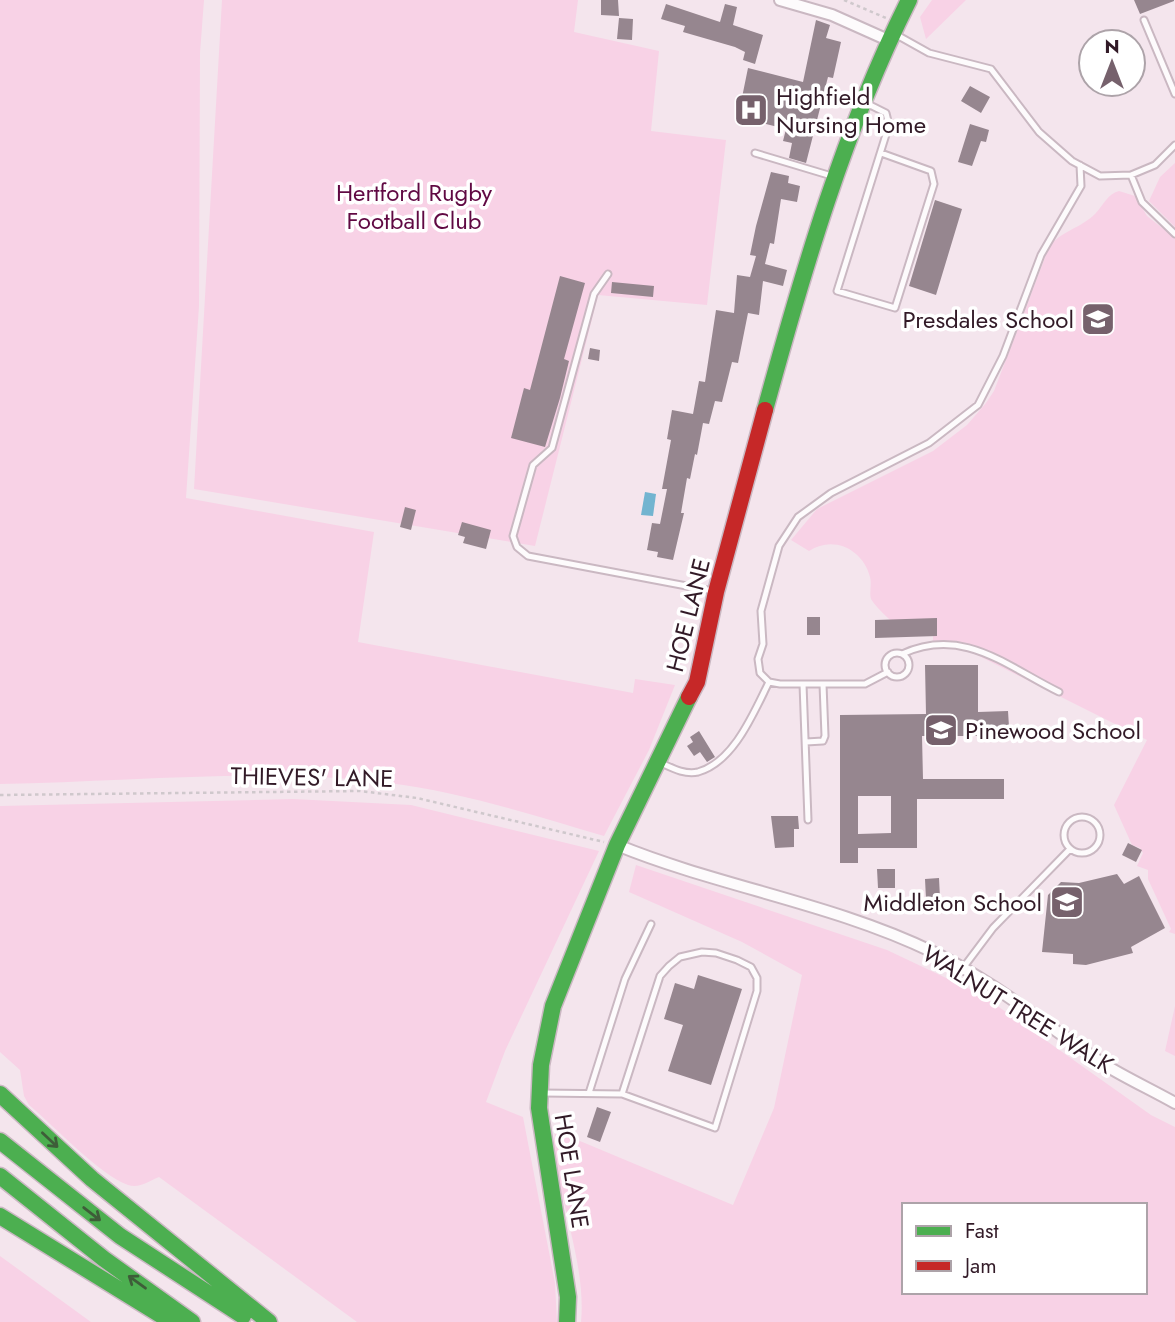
<svg xmlns="http://www.w3.org/2000/svg" width="1175" height="1322" font-family="Jost,sans-serif">
  <rect width="100%" height="100%" fill="#f4e5ed"/>
  <!-- green -->
  <path fill="#f8d2e6" fill-rule="evenodd" d="M0,0H204L200,53L199,306L186,498L374,532L358,642L633,693L635,679L675,685L649,750L604,836C533,815 462,792 388,783C264,767 125,782 0,784Z
    M222,0H578L574,32L659,51L651,131L726,140L707,305L598,295L535,546L194,489Z
    M932,0H966L926,39L920,17Z
    M1175,163V227L1149,201L1160,177Z
    M1119,191L1135,196L1147,216L1175,238V934L1169,932L1171,929L1148,879V870L1137,866L1143,853L1140,848L1132,845L1114,805L1147,740L965,649L933,645V627L898,628C890,619 877,609 871,599C869,593 872,584 870,577C863,549 833,535 809,551L791,540L817,509L933,451L967,425L986,403L994,391L1049,247C1061,231 1081,228 1095,214C1103,206 1107,194 1119,191Z
    M293,799L411,805L599,851L505,1051L486,1102L523,1117L555,1283L557,1322H357L159,1177C149,1181 139,1189 128,1185C101,1176 53,1125 29,1105L24,1096L20,1070L0,1052V806Z
    M636,865L887,950L982,995L1151,1115L1175,1127V1322H581C585,1280 571,1235 562,1194C558,1174 550,1151 556,1131L733,1205L774,1108L802,975L742,942L629,892ZM904,1205H1145V1292H904Z
    M1175,1006V1056L1165,1051Z
    M0,1256L91,1322H0Z"/>
  <!-- water -->
  <path fill="#72b4d0" d="M645,492L656,494L653,516L641,515Z"/>
  <!-- building -->
  <path fill="#96868f" fill-rule="evenodd" d="M601,0H618L619,16L601,15Z
    M1134,0H1174V1L1140,14Z
    M666,4L720,22L725,4L737,7L733,25L763,35L755,64L743,60L745,52L735,47L683,32L685,26L661,19Z
    M619,18L633,19L632,40L617,39Z
    M816,20L830,25L826,38L841,42L833,78L828,77L806,163L789,158L792,143L783,141L786,129L738,117L748,68L803,82Z
    M970,86L990,97L981,113L961,101Z
    M970,124L989,130L986,142L981,141L972,166L958,162Z
    M771,172L789,176L788,183L800,186L797,202L781,199L774,244L770,243L765,264L787,270L783,286L763,281L759,315L748,313L738,363L732,362L722,402L715,401L709,424L703,423L697,455L695,454L690,479L687,478L681,513H684L673,560L657,557L658,552L647,550L652,523L660,524L667,489H662L671,440L667,439L672,410L693,414L699,381L705,382L716,310L734,313L737,275L750,277L756,256L750,255L756,226Z
    M935,200L962,209L936,295L909,286Z
    M560,276L585,283L564,359L569,361L560,398L545,447L511,438L524,388L530,390Z
    M612,282L654,286L653,297L611,293Z
    M590,348L600,350L599,361L588,359Z
    M405,507L416,510L411,530L400,527Z
    M462,522L491,530L486,549L463,543L465,537L458,535Z
    M807,617H820V635H807Z
    M937,618V636L875,638V620Z
    M925,665H978V712L1008,711L1009,727H983V736H922L923,779H1004V799H917V848H858V863H840V715L926,714ZM858,796H891V833L858,834Z
    M699,731L715,757L707,762L700,752L694,756L687,746L693,742L690,737Z
    M771,816H798L799,829H794V847L775,848Z
    M1128,843L1142,850L1136,862L1122,855Z
    M877,869H895V888H878Z
    M1117,874L1124,884L1139,876L1165,928L1131,947L1133,953L1086,965L1073,964V954L1042,952L1048,895L1061,882L1079,883Z
    M939,878L940,898L926,899L925,879Z
    M698,975L742,989L711,1085L668,1071L683,1025L664,1019L675,983L694,989Z
    M597,1107L611,1112L600,1142L587,1137Z"/>
  <g fill="none" stroke-linecap="round" stroke-linejoin="round">
    <!-- lane casing -->
    <g stroke="#cab8c2" stroke-width="9">
      <path id="lane" d="M1144,20L1175,94
        M895,34L929,53L991,69L1039,132L1072,161L1100,176L1131,175L1155,165L1175,145
        M866,103L886,113L889,125L837,291L895,308L934,184L931,171L881,153
        M755,153L835,177
        M1131,175L1142,202L1175,234
        M608,274L594,294L552,448L533,465L513,536L517,547L528,556L713,591
        M885 665a12 12 0 1 1 24 0a12 12 0 1 1-24 0Z
        M902,654C963,626 1006,666 1059,692
        M888,672L865,684H780L769,682L760,673L758,659L763,644L761,611L779,546L798,517L831,493L929,443L978,405L1003,356L1041,255L1081,186L1080,165
        M803,684L808,820
        M806,742L823,741L825,736L823,684
        M661,763C672,768 685,775 698,772C734,762 754,712 769,682
        M1064 835a18 18 0 1 1 36 0a18 18 0 1 1-36 0Z
        M963,968L993,928L1070,849
        M542,1093L622,1094L660,976L669,966L680,957L702,952L716,953L737,960L751,967L757,978V991L715,1128L622,1094
        M589,1093L625,979L651,924"/>
    </g>
    <!-- street casing -->
    <g stroke="#cab8c2" stroke-width="14">
      <path id="street" d="M780,0L832,15L888,40
        M617,845C720,887 832,903 933,952C995,982 1048,1027 1105,1065C1128,1079 1152,1090 1175,1103"/>
    </g>
    <!-- fast casing -->
    <g stroke="#cab8c2" stroke-width="19">
      <path id="fast" d="M765,410C803,271 844,130 909,0
        M0,1094L92,1179L269,1322
        M0,1141L120,1236L243,1316
        M0,1176L104,1259L192,1322
        M0,1216L172,1322
        M567,1322L568,1297L539,1108L541,1065L553,1006L617,845L689,697"/>
    </g>
    <!-- jam casing -->
    <g stroke="#cab8c2" stroke-width="19">
      <path id="jam" d="M689,697L697,682L716,592L765,410"/>
    </g>
    <!-- path -->
    <path stroke="#cfc8cc" stroke-width="2.5" stroke-dasharray="3.5 3.5" stroke-linecap="butt" d="M844,0L886,18
      M0,795L360,791L417,798L604,842"/>
    <!-- lane -->
    <use href="#lane" stroke="#fdfbfc" stroke-width="5"/>
    <!-- street -->
    <use href="#street" stroke="#fdfbfc" stroke-width="10"/>
    <!-- fast -->
    <use href="#fast" stroke="#4caf50" stroke-width="16"/>
    <!-- jam -->
    <use href="#jam" stroke="#c62828" stroke-width="16"/>
  </g>
  <!-- one-way arrows -->
  <defs><path id="oneway-shaft" d="M-6 0H5M1.5-3L5.5 0L1.5 3" fill="none" stroke-width="1.6" stroke-linecap="round" stroke-linejoin="round" transform="scale(1.75)"/></defs>
  <g stroke="#3e5d39">
    <use href="#oneway-shaft" transform="translate(50 1140) rotate(43)"/>
    <use href="#oneway-shaft" transform="translate(92 1214) rotate(38)"/>
    <use href="#oneway-shaft" transform="translate(137 1282) rotate(-144)"/>
  </g>
  <!-- icons -->
  <defs>
    <g id="hospital-square" transform="scale(1.75)"><rect x="-9" y="-9" width="18" height="18" rx="4" fill="#76616c" stroke="#fff"/><path d="M-5-5h3v3.5h4V-5h3V5h-3V1.5h-4V5h-3Z" fill="#fff"/></g>
    <g id="school-square" transform="scale(1.75)"><rect x="-9" y="-9" width="18" height="18" rx="4" fill="#76616c" stroke="#fff"/><path d="M0-5L7-2L0 1L-7-2ZM-4 1L0 2.5L4 1V4Q0 6-4 4Z" fill="#fff"/></g>
  </defs>
  <g fill-rule="evenodd">
    <use href="#hospital-square" x="751" y="110"/>
    <use href="#school-square" x="1098" y="319"/>
    <use href="#school-square" x="941" y="730"/>
    <use href="#school-square" x="1067" y="902"/>
  </g>
  <g text-anchor="middle" dominant-baseline="central" stroke-width="7" stroke-linejoin="round" paint-order="stroke">
    <!-- poi labels -->
    <g font-size="24" fill="#321a27" stroke="#fff" text-anchor="start">
      <text x="776" y="96">Highfield<tspan x="776" dy="28">Nursing Home</tspan></text>
      <text x="1074" y="319" text-anchor="end">Presdales School</text>
      <text x="965" y="730">Pinewood School</text>
      <text x="1042" y="902" text-anchor="end">Middleton School</text>
    </g>
    <!-- park labels -->
    <g font-size="24" fill="#600943" stroke="#fff">
      <text x="414" y="192">Hertford Rugby<tspan x="414" dy="28">Football Club</tspan></text>
    </g>
    <!-- street labels -->
    <g font-size="24" fill="#321a27" stroke="#fff">
      <text transform="translate(688 615) rotate(-76)">HOE LANE</text>
      <text transform="translate(312 777) rotate(1)">THIEVES' LANE</text>
      <text transform="translate(1018 1009) rotate(32)">WALNUT TREE WALK</text>
      <text transform="translate(572 1171) rotate(81)">HOE LANE</text>
    </g>
  </g>
  <!-- legend -->
  <rect x="902" y="1203" width="245" height="91" fill="#ffffff" stroke="#ada3a9" stroke-width="2"/>
  <rect x="916" y="1226" width="35" height="10" fill="#4caf50" stroke="#ada3a9" stroke-width="2"/>
  <text x="965" y="1238" font-size="21" fill="#321a27">Fast</text>
  <rect x="916" y="1261" width="35" height="10" fill="#c62828" stroke="#ada3a9" stroke-width="2"/>
  <text x="965" y="1273" font-size="21" fill="#321a27">Jam</text>
  <!-- north arrow -->
  <g transform="translate(1112 63)"><circle r="33" fill="#ffffff" stroke="#ada3a9" stroke-width="2"/>
  <path d="M0-5L12 26L0 18L-12 26Z" fill="#76616c"/>
  <text y="-10" font-size="19" font-weight="bold" text-anchor="middle" fill="#321a27">N</text>
  </g>
</svg>
